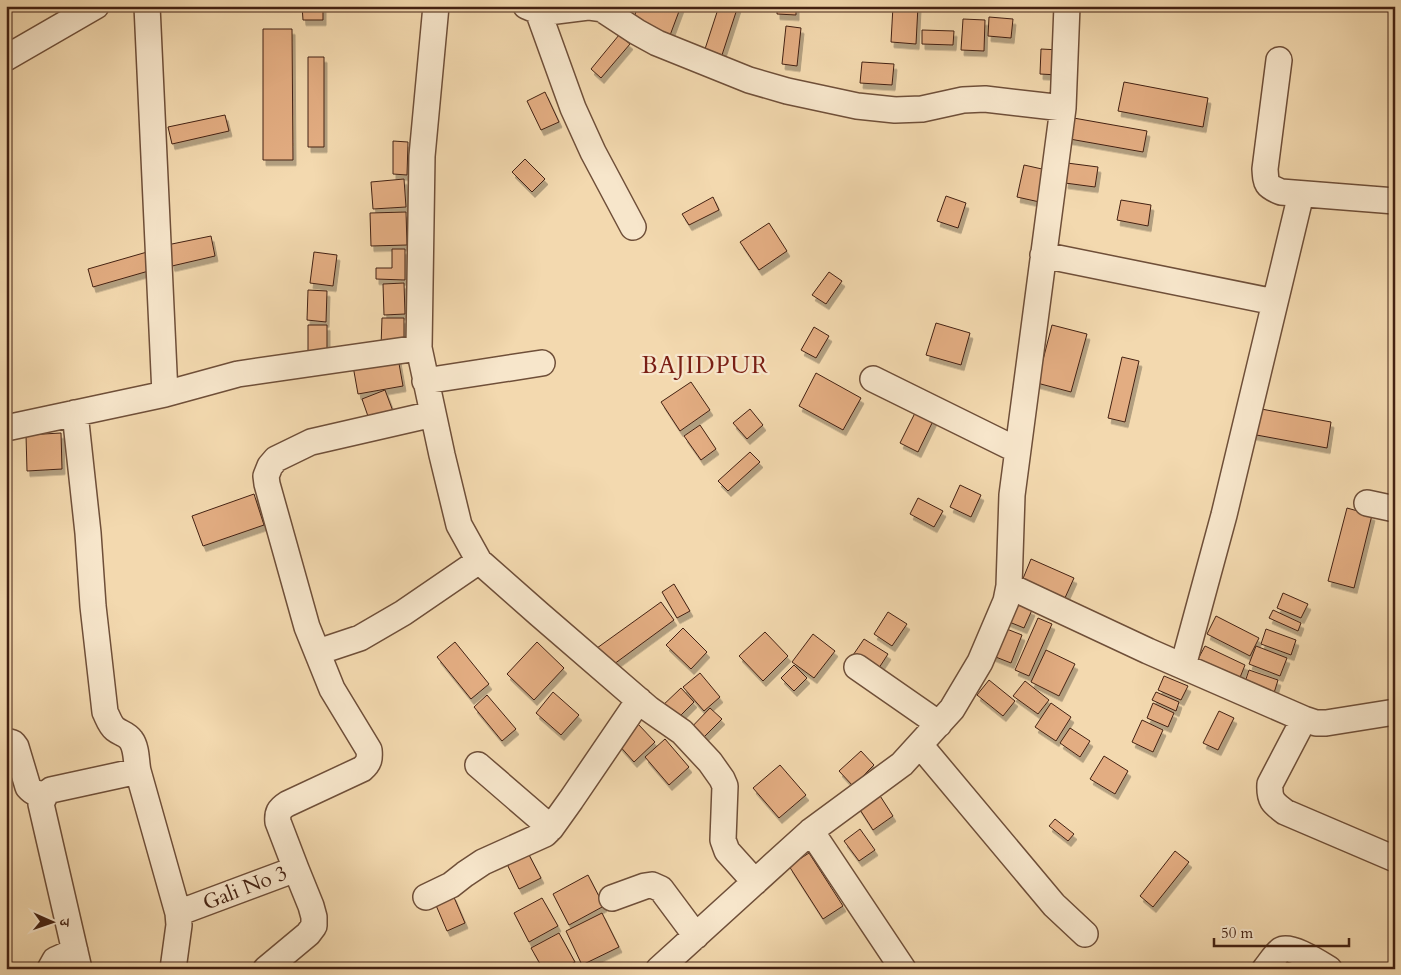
<svg xmlns="http://www.w3.org/2000/svg" width="1401" height="975" font-family="Cardo,'Noto Serif Devanagari',serif">
  <defs>
    <filter id="shadow"><feDropShadow dx="3" dy="5.5" stdDeviation="0" flood-color="#0004"/></filter>
  </defs>
  <rect width="100%" height="100%" fill="#f3d9af"/>
  <filter id="stains"><feTurbulence type="fractalNoise" baseFrequency=".004" numOctaves="4"/><feColorMatrix values="0 0 0 0 .2 0 0 0 0 .09 0 0 0 0 .02 0 0 0 .5 -.17"/></filter>
  <radialGradient id="worn" r=".72"><stop offset=".6" stop-color="#630" stop-opacity="0"/><stop offset="1" stop-color="#630" stop-opacity=".3"/></radialGradient>
  <!-- building -->
  <path fill="#e3ad82" stroke="#432112" filter="url(#shadow)" d="M302,6H323V20H303Z
    M638,6H681L669,38L632,23Z
    M719,6H738L722,55L705,49Z
    M777,6H796V15L777,14Z
    M893,6H918L916,44L891,42Z
    M989,17L1013,19L1011,38L988,36Z
    M963,19L985,20L984,51L961,50Z
    M786,26L801,28L797,66L782,64Z
    M263,29H292L293,160H263Z
    M922,30L954,31L953,45L922,44Z
    M619,35L630,44L601,78L591,69Z
    M1041,49L1060,50L1058,75L1040,74Z
    M308,57H324V147H308Z
    M862,62L894,64L892,85L860,83Z
    M1124,82L1208,98L1203,127L1118,111Z
    M545,92L559,122L541,130L527,101Z
    M225,115L229,131L172,144L168,127Z
    M1068,117L1147,131L1143,152L1064,138Z
    M393,141L408,142L407,175L393,174Z
    M525,159L545,179L532,192L512,172Z
    M1067,163L1098,167L1095,187L1065,183Z
    M1024,165L1051,171L1044,203L1017,197Z
    M404,179L406,207L373,209L371,182Z
    M946,196L966,203L958,228L937,221Z
    M713,197L719,210L689,225L682,214Z
    M1121,200L1151,205L1148,226L1117,220Z
    M406,212L407,245L371,246L370,213Z
    M769,223L787,251L759,270L740,242Z
    M211,236L215,256L172,266L167,245Z
    M392,249H405V280L376,279V268H392Z
    M147,252L152,270L93,287L88,269Z
    M314,252L337,255L333,286L310,283Z
    M829,272L842,281L826,304L812,295Z
    M404,283L405,314L384,315L383,284Z
    M308,290L327,291L326,322L307,320Z
    M382,318H404V348L381,347Z
    M936,323L970,333L961,365L926,355Z
    M308,325H327V356H308Z
    M1052,325L1087,334L1071,392L1037,383Z
    M814,327L829,336L816,358L801,350Z
    M1122,357L1139,361L1125,422L1108,418Z
    M398,358L403,386L358,394L353,366Z
    M816,373L861,398L843,430L799,406Z
    M691,382L710,410L680,431L661,402Z
    M385,390L394,414L370,422L362,399Z
    M1256,408L1331,422L1327,448L1251,434Z
    M750,409L763,425L747,439L733,423Z
    M916,411L934,419L918,452L900,443Z
    M700,425L716,449L701,460L684,436Z
    M61,433L62,469L27,471L26,435Z
    M750,452L760,462L728,491L718,481Z
    M960,485L981,495L971,517L950,507Z
    M254,494L264,525L203,546L192,516Z
    M918,498L943,511L934,527L910,514Z
    M1347,508L1372,515L1354,588L1328,581Z
    M1031,559L1074,578L1064,600L1022,581Z
    M674,584L690,611L677,618L662,592Z
    M1283,593L1308,604L1301,618L1277,608Z
    M1009,601L1032,610L1024,628L1002,619Z
    M661,602L674,620L610,667L597,648Z
    M1273,610L1301,623L1298,631L1269,618Z
    M888,612L907,624L892,646L874,634Z
    M1216,616L1259,638L1250,656L1207,634Z
    M1038,618L1052,624L1029,676L1015,670Z
    M999,626L1022,635L1011,663L988,654Z
    M683,628L707,652L691,669L666,645Z
    M1266,629L1296,640L1291,655L1261,644Z
    M765,632L788,656L763,681L739,656Z
    M813,634L835,651L814,678L792,662Z
    M864,639L888,654L875,674L851,658Z
    M455,642L489,684L471,699L437,657Z
    M537,642L564,668L534,700L507,674Z
    M1205,646L1245,665L1239,680L1197,661Z
    M1256,646L1287,658L1280,676L1249,664Z
    M1046,650L1075,664L1059,696L1031,682Z
    M794,665L807,678L794,691L781,678Z
    M1249,670L1278,680L1274,693L1245,682Z
    M700,673L720,697L704,711L683,687Z
    M1164,676L1188,686L1181,700L1158,690Z
    M989,680L1015,701L1003,716L977,695Z
    M1025,681L1049,700L1038,714L1013,696Z
    M681,688L694,702L674,722L660,708Z
    M553,692L579,715L561,735L536,713Z
    M1156,692L1179,702L1176,711L1152,700Z
    M487,695L516,729L502,741L474,707Z
    M1051,703L1071,717L1056,741L1035,727Z
    M1153,703L1174,713L1168,727L1147,718Z
    M710,708L722,719L697,744L686,733Z
    M1219,711L1234,718L1218,750L1203,743Z
    M1142,720L1163,730L1153,752L1132,742Z
    M638,724L655,742L634,762L617,743Z
    M1070,728L1090,741L1080,757L1060,743Z
    M665,739L689,767L669,785L645,757Z
    M861,751L874,765L853,786L839,771Z
    M1104,756L1128,771L1115,794L1090,779Z
    M780,765L806,795L779,818L753,788Z
    M875,788L893,816L873,830L855,802Z
    M1055,819L1074,834L1068,841L1049,826Z
    M860,829L875,850L859,861L844,841Z
    M527,851L541,878L519,889L506,862Z
    M1175,851L1189,862L1153,907L1140,896Z
    M809,853L843,906L823,919L789,866Z
    M588,875L604,906L569,925L553,894Z
    M453,895L465,923L447,931L435,903Z
    M542,898L558,926L529,942L514,913Z
    M602,913L619,947L582,965L566,931Z
    M559,933L575,962L562,969H543L531,948Z"/>
  <g fill="none" stroke-linecap="round" stroke-linejoin="round">
    <!-- minor casing -->
    <g stroke="#6f4f39" stroke-width="28">
      <path id="minor" d="M436,6L422,156L419,348L442,455L459,525L479,561L539,614L649,709L682,732L710,762L722,779L725,786L723,840L727,851L755,882
        M526,6L538,11L548,12L588,7L602,9L637,32L657,43L749,80L787,91L857,106L895,110L922,109L963,100L985,99L1063,108
        M538,11L573,108L593,152L633,227
        M6,58L96,6
        M1279,60L1265,169C1266,184 1266,186 1281,192L1395,201
        M1043,255L1275,302
        M873,379L1017,450
        M425,381L542,363
        M165,394L238,374L419,348
        M75,413L88,533L93,606L105,712C108,718 110,725 115,729C120,733 127,734 131,740C137,748 136,762 138,771L178,913L179,925L173,969
        M6,428L165,394L147,6
        M1367,503L1395,509
        M1009,586L1148,651L1304,719L1316,723H1326L1395,712
        M318,652L360,638L403,613L479,561
        M1183,666L1224,515L1301,194
        M857,667L939,724
        M1304,719L1270,784C1269,800 1273,803 1285,812L1395,859
        M6,741L13,743L16,747L28,787C33,793 38,794 45,795
        M920,745L1054,905L1085,934
        M478,765L551,828
        M811,831L903,969
        M426,897L451,885L465,874L483,862L545,834L551,828L571,800L639,700
        M612,898L645,886L652,885L661,889L696,936
        M178,913L296,869
        M50,969L55,960L75,951
        M79,969L41,804L45,795L51,790L138,771
        M266,969L308,934L314,926V917L311,906L296,869L278,822C277,813 279,809 287,804L362,769C369,763 370,759 369,750L332,689L307,627L267,484L266,476L270,466L276,459L311,442L433,414
        M659,969L811,831L902,764L952,709L980,662L1006,601L1009,586L1012,495L1063,108L1067,6
        M1265,969C1270,963 1275,954 1281,950C1290,944 1319,963 1329,969"/>
    </g>
    <!-- minor -->
    <use href="#minor" stroke="#f7e6cb" stroke-width="25"/>
  </g>
  <g text-anchor="middle" dominant-baseline="central" stroke-width="4.5" stroke-linejoin="round" paint-order="stroke">
    <!-- street labels -->
    <g font-size="21" fill="#432112" stroke="#f7e6cb">
      <text transform="translate(245 888) rotate(-21)">Gali No 3</text>
    </g>
    <!-- quarter labels -->
    <g font-size="24" letter-spacing="1" fill="#7a1f14" stroke="#f7e6cb">
      <text x="705" y="365">BAJIDPUR</text>
    </g>
  </g>
  <!-- margin -->
  <rect width="1401" height="975" fill="none" stroke="#f3d9af" stroke-width="25"/>
  <rect x="8" y="8" width="1386" height="960" fill="none" stroke="#432112" stroke-width="2.5"/>
  <rect x="12" y="12" width="1376" height="950" fill="none" stroke="#432112"/>
  <!-- north arrow -->
  <g transform="translate(52 922) rotate(92)" stroke="#f7e6cb" stroke-width="4" paint-order="stroke">
  <path d="M0-4L9 19L0 12L-9 19Z" fill="#432112"/>
  <text y="-8" font-size="14" font-weight="bold" text-anchor="middle" fill="#432112">उ</text>
  </g>
  <!-- scale -->
  <path d="M1214 938v8h135v-8" fill="none" stroke="#432112" stroke-width="2.5"/>
  <text x="1221" y="938" font-size="15" fill="#432112" stroke="#f7e6cb" stroke-width="4" paint-order="stroke">50 m</text>
  <rect width="100%" height="100%" filter="url(#stains)"/>
  <rect width="100%" height="100%" fill="url(#worn)"/>
</svg>
